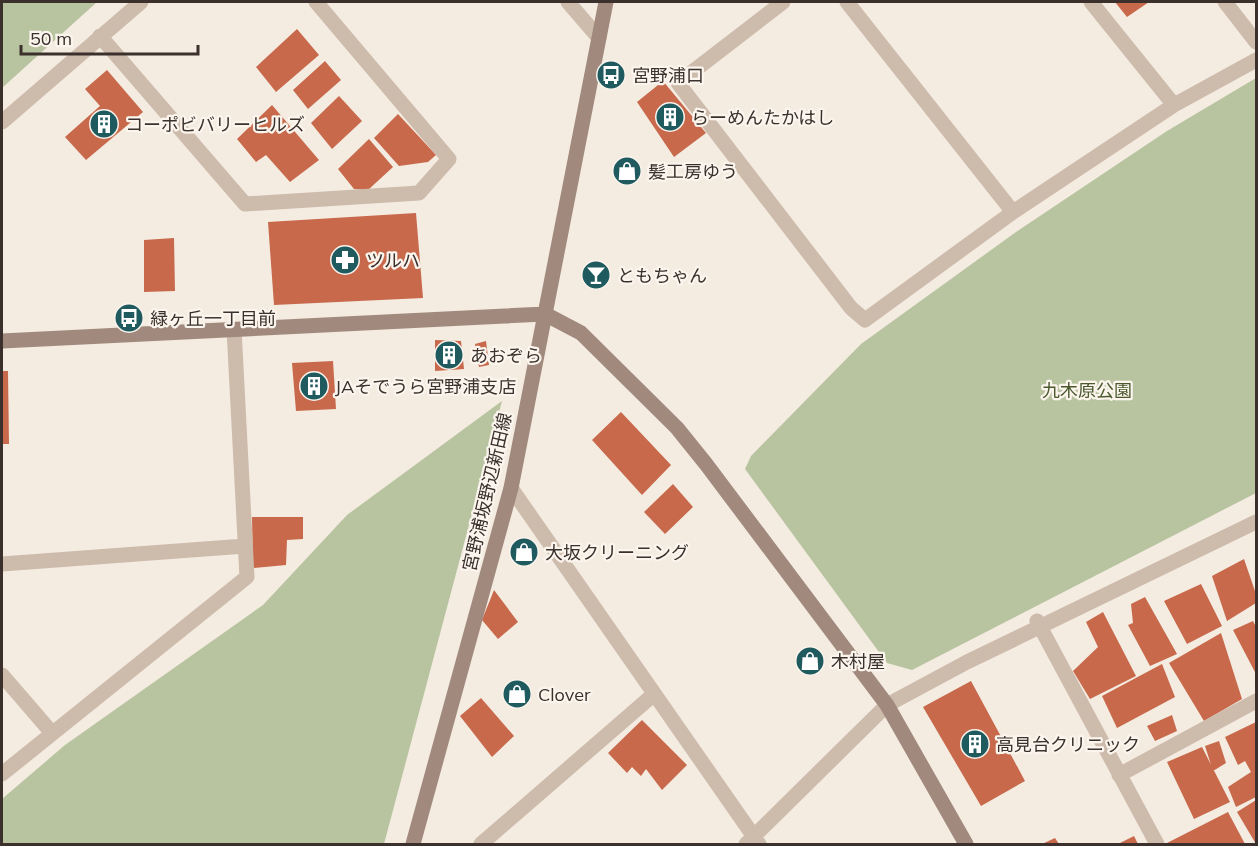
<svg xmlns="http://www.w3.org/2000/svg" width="1258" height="846" font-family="Mulish,'Noto Sans JP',sans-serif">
  <rect width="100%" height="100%" fill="#f4ebe1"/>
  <!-- green -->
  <path fill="#b8c4a0" d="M2,2H97L2,88Z
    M1256,78V493L912,670L887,663L745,469L751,456L861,344L1016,232L1167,131Z
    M502,401L384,844H2V799L65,745L263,605L347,515Z"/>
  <!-- building -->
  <path fill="#c8694b" d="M1115,2H1149L1127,17Z
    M297,29L319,55L276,92L256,67Z
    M325,61L341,80L308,109L293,90Z
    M107,70L143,112L86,160L65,137L100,106L85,89Z
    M663,81L706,133L674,157L637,102Z
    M339,96L362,121L332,149L311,123Z
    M272,105L319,160L290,182L266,155L256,162L237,139Z
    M398,114L436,155L428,162L399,166L374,138Z
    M369,139L393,167L368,190L354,189L338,169Z
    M416,213L423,298L274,305L268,222Z
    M174,238L175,291L144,292V240Z
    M435,340L461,341L464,369L435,371Z
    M486,341L489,365L479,367L475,344Z
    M333,361L336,409L296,411L292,363Z
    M2,371H8L9,444H2Z
    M621,412L671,465L642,495L592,440Z
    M673,484L693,507L665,534L644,512Z
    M252,517H303V539L287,540L286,565L253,568Z
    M1244,559L1256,594V603L1227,621L1212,576Z
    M1201,584L1222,626L1187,644L1164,601Z
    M494,590L518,622L498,639L482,620Z
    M1145,597L1177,654L1150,666L1128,625L1133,623L1131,604Z
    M1103,612L1136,676L1090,699L1073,671L1098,647L1086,622Z
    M1253,621L1256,627V674L1233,630Z
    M1221,633L1242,699L1204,721L1169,663Z
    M1162,664L1175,697L1117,728L1102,696Z
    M971,681L1025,781L981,806L923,707Z
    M481,698L514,736L492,757L460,716Z
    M1172,715L1177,731L1155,741L1147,726Z
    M642,720L687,765L662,790L646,769L641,776L632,767L627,773L608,753Z
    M1256,722V797L1236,807L1228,787L1251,772L1245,761L1238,765L1225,737Z
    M1219,741L1226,763L1213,771L1205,746Z
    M1202,747L1230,802L1194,819L1167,762Z
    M1256,800V844L1237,812Z
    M1228,812L1245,844H1168L1167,843Z
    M1134,836L1138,844H1118Z
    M1055,838L1059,844H1042Z"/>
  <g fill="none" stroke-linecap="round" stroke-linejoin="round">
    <!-- street -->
    <path stroke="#cdbbac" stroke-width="15" d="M568,2L599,38
      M783,2L678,83L851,308L865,320L1013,212L1174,105L1256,60
      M847,2L1013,212
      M1091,2L1174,105
      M1225,2L1256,42
      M100,36L245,204L419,193L449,159L316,2
      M2,122L141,2
      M511,488L759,844
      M2,564L245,546
      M1037,621L1157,844
      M2,675L52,733
      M2,774L247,577L234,329
      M1119,775L1256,701
      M481,844L653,695
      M746,844L887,705L967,662L1256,522"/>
    <!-- secondary -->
    <path stroke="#a18a7d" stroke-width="15" d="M2,341L545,314L581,333L677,428L706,464L887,705L966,844
      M413,844L511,488L606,2"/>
  </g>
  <!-- icons -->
  <defs>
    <g id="bus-disc" transform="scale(1.5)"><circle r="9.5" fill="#1f5a5e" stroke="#fbf5ee"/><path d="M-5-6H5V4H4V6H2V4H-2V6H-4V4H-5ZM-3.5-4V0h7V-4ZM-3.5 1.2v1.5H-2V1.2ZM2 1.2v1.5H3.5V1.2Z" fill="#fff"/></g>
    <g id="building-disc" transform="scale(1.5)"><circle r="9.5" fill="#1f5a5e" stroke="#fbf5ee"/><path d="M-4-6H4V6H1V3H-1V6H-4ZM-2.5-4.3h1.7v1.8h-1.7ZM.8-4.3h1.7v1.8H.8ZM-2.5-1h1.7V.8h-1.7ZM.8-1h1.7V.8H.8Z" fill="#fff"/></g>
    <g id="shop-disc" transform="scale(1.5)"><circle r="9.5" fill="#1f5a5e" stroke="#fbf5ee"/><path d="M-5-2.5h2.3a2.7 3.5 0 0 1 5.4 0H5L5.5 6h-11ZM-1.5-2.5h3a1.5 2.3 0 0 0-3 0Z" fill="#fff"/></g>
    <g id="pharmacy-disc" transform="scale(1.5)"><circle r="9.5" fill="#1f5a5e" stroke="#fbf5ee"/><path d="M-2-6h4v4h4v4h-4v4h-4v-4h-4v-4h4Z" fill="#fff"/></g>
    <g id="bar-disc" transform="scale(1.5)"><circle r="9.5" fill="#1f5a5e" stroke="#fbf5ee"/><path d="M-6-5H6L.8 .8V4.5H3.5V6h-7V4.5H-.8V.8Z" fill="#fff"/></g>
  </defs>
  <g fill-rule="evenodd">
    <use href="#bus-disc" x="611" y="75"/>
    <use href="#building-disc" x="670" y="117"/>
    <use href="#building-disc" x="104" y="124"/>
    <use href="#shop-disc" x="627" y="171"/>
    <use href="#pharmacy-disc" x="345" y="260"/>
    <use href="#bar-disc" x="596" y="275"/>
    <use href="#bus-disc" x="129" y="318"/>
    <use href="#building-disc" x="449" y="355"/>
    <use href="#building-disc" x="314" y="386"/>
    <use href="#shop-disc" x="524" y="552"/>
    <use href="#shop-disc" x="810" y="661"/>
    <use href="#shop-disc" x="517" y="694"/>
    <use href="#building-disc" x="975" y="744"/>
  </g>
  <g text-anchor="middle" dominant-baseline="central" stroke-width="4.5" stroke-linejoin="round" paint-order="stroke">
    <!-- poi labels -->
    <g font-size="18" fill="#3b302b" stroke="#fbf5ee" text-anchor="start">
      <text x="632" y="75">宮野浦口</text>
      <text x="691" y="117">らーめんたかはし</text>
      <text x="125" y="124">コーポビバリーヒルズ</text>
      <text x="648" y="171">髪工房ゆう</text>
      <text x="366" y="260">ツルハ</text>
      <text x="617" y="275">ともちゃん</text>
      <text x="150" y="318">緑ヶ丘一丁目前</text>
      <text x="470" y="355">あおぞら</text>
      <text x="335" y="386">JAそでうら宮野浦支店</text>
      <text x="545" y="552">大坂クリーニング</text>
      <text x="831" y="661">木村屋</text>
      <text x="538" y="694">Clover</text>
      <text x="996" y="744">高見台クリニック</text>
    </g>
    <!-- park labels -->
    <g font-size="18" fill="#4a5a2e" stroke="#fbf5ee">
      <text x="1087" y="390">九木原公園</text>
    </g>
    <!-- street labels -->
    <g font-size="18" fill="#3b302b" stroke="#fbf5ee">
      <text transform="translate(487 492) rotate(-77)">宮野浦坂野辺新田線</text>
    </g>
  </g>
  <!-- border -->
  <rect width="1258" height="846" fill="none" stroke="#3b302b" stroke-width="6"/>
  <!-- scale -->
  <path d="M21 45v9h177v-9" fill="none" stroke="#3b302b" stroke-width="3"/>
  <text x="30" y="45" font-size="18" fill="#3b302b" stroke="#fbf5ee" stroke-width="4.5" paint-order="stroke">50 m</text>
</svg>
